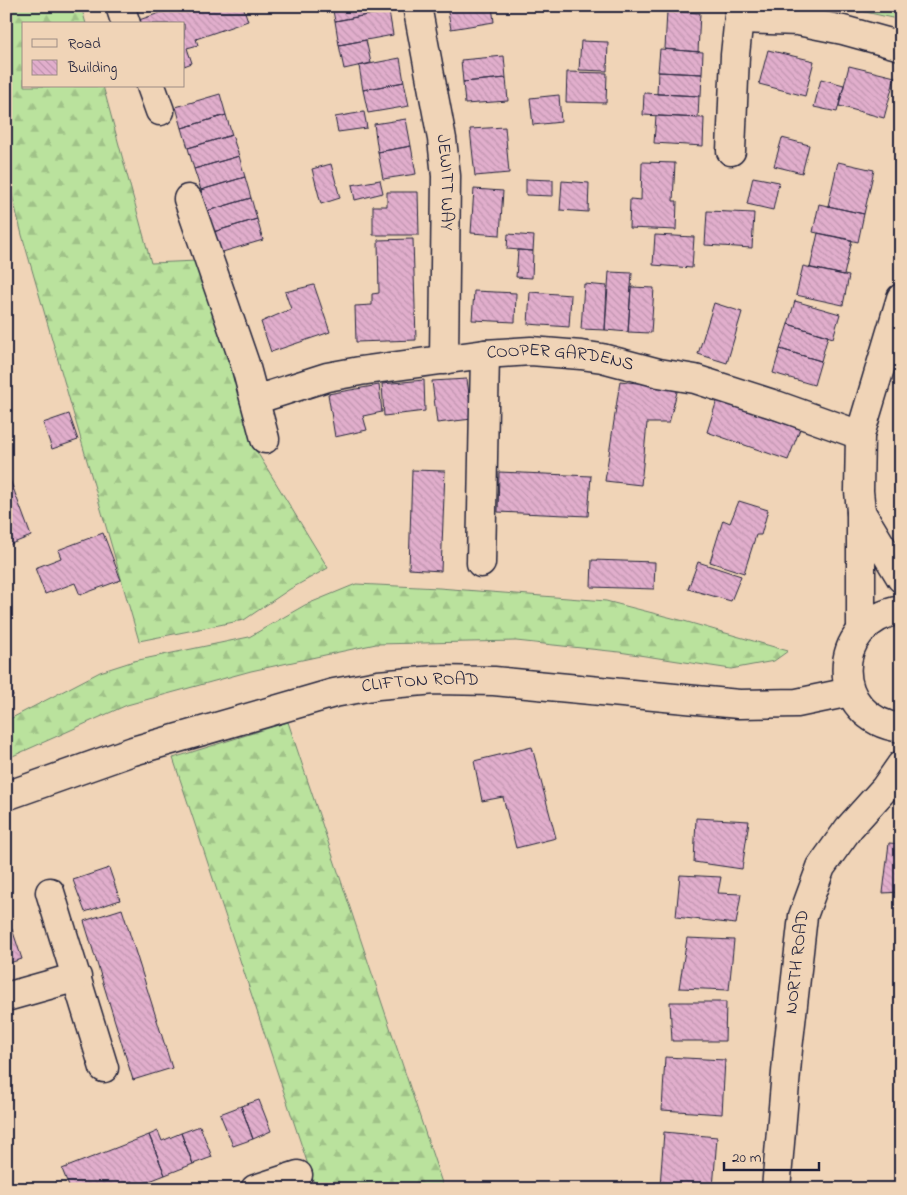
<svg xmlns="http://www.w3.org/2000/svg" width="907" height="1195" font-family="'Indie Flower',sans-serif">
  <defs>
    <pattern id="forest-firs" width="22" height="20" patternUnits="userSpaceOnUse" patternTransform="scale(1.25)"><rect width="22" height="20" fill="#bae29d"/><path d="M5 1l3.5 6h-7zM16 11l3.5 6h-7z" fill="#a0c288"/></pattern>
    <pattern id="building-back-hatch" width="6" height="6" patternUnits="userSpaceOnUse" patternTransform="scale(1.25)"><rect width="6" height="6" fill="#e1aecc"/><path d="M-1 5l2 2M0 0l6 6M5-1l2 2" fill="none" stroke="#c195b0"/></pattern>
  </defs>
  <rect width="100%" height="100%" fill="#f0d4b7"/>
  <filter id="ink" filterUnits="userSpaceOnUse"><feTurbulence type="fractalNoise" baseFrequency=".02" numOctaves="2"/><feDisplacementMap in="SourceGraphic" scale="10" xChannelSelector="R" yChannelSelector="G"/><feConvolveMatrix kernelMatrix="1 2 1 2 8 2 1 2 1" color-interpolation-filters="sRGB"/></filter>
  <g filter="url(#ink)">
    <!-- grass -->
    <path fill="#bae29d" stroke="#6e826c" d="M839,6H901V20Z"/>
    <!-- forest -->
    <path fill="url(#forest-firs)" stroke="#6e826c" d="M6,6H81L86,24H24V86H103L151,263L197,261L257,452L328,568L290,589L244,620L139,641L22,235L6,170Z
      M356,584L439,588L606,601L684,621L788,651L774,661L731,669L619,652L516,641L376,644L251,671L127,705L6,759V721L100,672L134,661L249,637L305,605Z
      M288,722L444,1189H316L173,758Z"/>
    <!-- building -->
    <path fill="url(#building-back-hatch)" stroke="#22223b" d="M180,6H243L248,21L196,39L198,45L187,48L192,63L184,66V24H140L139,20Z
      M332,6H388L389,11L335,21Z
      M451,6H492L494,22L451,29L447,7Z
      M389,11L393,35L339,45L335,21Z
      M667,11L700,13L698,52L665,49Z
      M366,40L371,63L344,69L339,45Z
      M581,41L608,42L607,71L579,70Z
      M660,49L703,52L702,74L658,72Z
      M768,50L814,61L805,96L759,84Z
      M504,56L506,78L463,82L461,60Z
      M400,58L404,82L363,90L359,66Z
      M849,66L895,77L884,118L839,106Z
      M567,72L607,73L606,103L566,102Z
      M658,72L702,74L701,96L657,94Z
      M506,78L508,101L465,104L463,82Z
      M821,79L844,85L837,112L814,107Z
      M404,82L409,106L368,113L363,90Z
      M644,93L699,96L698,118L643,115Z
      M220,94L226,115L182,128L176,107Z
      M559,95L561,122L533,125L530,98Z
      M364,112L367,128L338,132L335,117Z
      M226,115L232,135L188,148L182,128Z
      M656,116L704,118L703,146L654,143Z
      M406,119L411,146L378,152L374,124Z
      M505,127L509,173L475,176L470,129Z
      M232,135L239,156L194,169L188,148Z
      M782,138L809,145L802,173L774,166Z
      M411,146L416,174L383,179L378,152Z
      M239,156L245,177L201,190L194,169Z
      M642,162L675,163L673,201H677L676,230L629,228L630,199L641,200Z
      M838,162L874,170L864,214L828,206Z
      M331,164L340,198L321,204L312,169Z
      M245,177L251,198L207,211L201,190Z
      M753,177L779,182L773,210L747,204Z
      M526,179L553,180V196L526,195Z
      M380,180L383,193L355,200L352,185Z
      M562,181L589,183L588,212L560,210Z
      M474,189L503,191L500,235L471,233Z
      M387,192H418L419,235H373V206H387Z
      M251,198L257,219L213,232L207,211Z
      M819,204L864,214L858,242L813,232Z
      M707,211L754,213L752,248L705,245Z
      M257,219L263,240L219,253L213,232Z
      M818,233L852,240L844,275L810,268Z
      M508,234L534,236L533,251L507,249Z
      M655,235L694,237L692,268L653,265Z
      M413,239L416,340L356,342L355,306L372,305V294L379,293L378,240Z
      M518,250L533,251L532,278L516,277Z
      M803,266L849,276L843,305L796,295Z
      M609,272L632,273L628,332L605,330Z
      M584,284L607,286L605,330L581,329Z
      M314,285L330,332L271,352L261,322L291,309L285,292Z
      M631,287L654,288L651,333L628,332Z
      M474,291L516,293L515,322L472,320Z
      M530,292L571,295L569,327L528,324Z
      M795,301L840,314L833,338L788,324Z
      M714,303L742,312L727,363L698,354Z
      M788,324L828,336L821,361L780,349Z
      M780,349L821,361L814,385L773,373Z
      M467,379L472,419L437,423L432,381Z
      M424,380L425,411L384,416L382,384Z
      M620,381L678,388L669,423H647L641,485L605,481Z
      M379,385L382,412L363,416L367,430L335,437L328,394Z
      M717,400L800,429L788,460L707,432Z
      M69,414L78,440L52,449L43,423Z
      M6,469L31,536L6,546Z
      M412,470L445,471L441,571L409,569Z
      M499,472L591,476L588,516L498,512Z
      M739,501L768,510L761,535H756L744,573L710,562L723,520L730,523Z
      M103,533L121,580L80,595L75,583L45,594L35,568L61,558L58,550Z
      M592,560L655,562L654,589L591,587Z
      M698,562L741,576L731,601L688,589Z
      M6,677L13,696L6,698Z
      M532,747L556,838L516,848L503,797L482,801L474,761Z
      M696,818L749,821L742,869L694,862Z
      M889,843L901,844V892L883,893Z
      M109,868L120,900L85,912L73,880Z
      M680,875L721,877L718,893L741,894L736,924L676,917Z
      M122,909L172,1068L133,1080L84,921Z
      M12,929L22,959L6,964V931Z
      M687,938L734,940L729,990L679,988Z
      M670,1002H726L725,1041H672Z
      M665,1057L725,1060L722,1114L662,1110Z
      M259,1100L271,1131L253,1139L241,1106Z
      M241,1106L253,1139L233,1146L220,1114Z
      M200,1126L212,1157L193,1164L181,1133Z
      M158,1131L162,1141L181,1133L193,1164L165,1175L149,1135Z
      M664,1132L717,1137L713,1188L660,1186Z
      M149,1135L165,1175L134,1187L132,1181L111,1189H70L62,1169Z"/>
    <g fill="none" stroke-linecap="round" stroke-linejoin="round">
      <!-- minor casing -->
      <g stroke="#22223b" stroke-width="31">
        <g id="minor">
          <path d="M120,6L126,24"/>
          <path id="s1" d="M417,6L442,139L446,176L444,360"/>
          <path d="M739,19L798,21L843,30L901,46"/>
          <path d="M151,86L160,111"/>
          <path d="M731,151L735,55L740,6"/>
          <path d="M188,199L245,364L265,439"/>
          <path id="s2" d="M255,400L327,377L360,371L485,354L531,351L581,355L602,358L659,373L695,379L776,405L860,435"/>
          <path d="M861,512L901,578"/>
          <path d="M481,563L485,354"/>
          <path d="M901,610C828,622 829,719 901,728"/>
          <path d="M861,629V511L859,491L860,435L901,298"/>
          <path id="s3" d="M6,796L133,751L334,693L378,685L435,680L494,681L739,704L797,703L850,692"/>
          <path d="M50,892L104,1068"/>
          <path d="M6,997L77,977"/>
          <path d="M255,1189L298,1175"/>
          <path id="s4" d="M776,1189L788,1049L803,916L821,867L849,828L885,788L901,765"/>
        </g>
      </g>
      <!-- minor -->
      <use href="#minor" stroke="#f0d4b7" stroke-width="28"/>
    </g>
  </g>
  <g text-anchor="middle" dominant-baseline="central" stroke-width="4.5" stroke-linejoin="round" paint-order="stroke">
    <!-- street labels -->
    <g font-size="18" fill="#22223b" stroke="#f0d4b7">
      <text stroke="none"><textPath href="#s1" startOffset="179">JEWITT WAY</textPath></text>
      <text stroke="none"><textPath href="#s2" startOffset="311">COOPER GARDENS</textPath></text>
      <text stroke="none"><textPath href="#s3" startOffset="431">CLIFTON ROAD</textPath></text>
      <text stroke="none"><textPath href="#s4" startOffset="228">NORTH ROAD</textPath></text>
    </g>
  </g>
  <!-- margin -->
  <rect width="907" height="1195" fill="none" stroke="#f0d4b7" stroke-width="25"/>
  <rect x="12" y="12" width="882" height="1170" fill="none" stroke="#22223b" stroke-width="2" filter="url(#ink)"/>
  <!-- legend -->
  <rect x="22" y="22" width="162" height="65" fill="#f0d4b7" stroke="#9e8d85"/>
  <rect x="32" y="39" width="25" height="8" fill="#f0d4b7" stroke="#9e8d85"/>
  <text x="68" y="48" font-size="15" fill="#22223b">Road</text>
  <rect x="32" y="60" width="25" height="15" fill="url(#building-back-hatch)" stroke="#9e8d85"/>
  <text x="68" y="72" font-size="15" fill="#22223b">Building</text>
  <!-- scale -->
  <path d="M724 1162v8h95v-8" fill="none" stroke="#22223b" stroke-width="2.5"/>
  <text x="732" y="1162" font-size="15" fill="#22223b" stroke="#f0d4b7" stroke-width="4" paint-order="stroke">20 m</text>
</svg>
